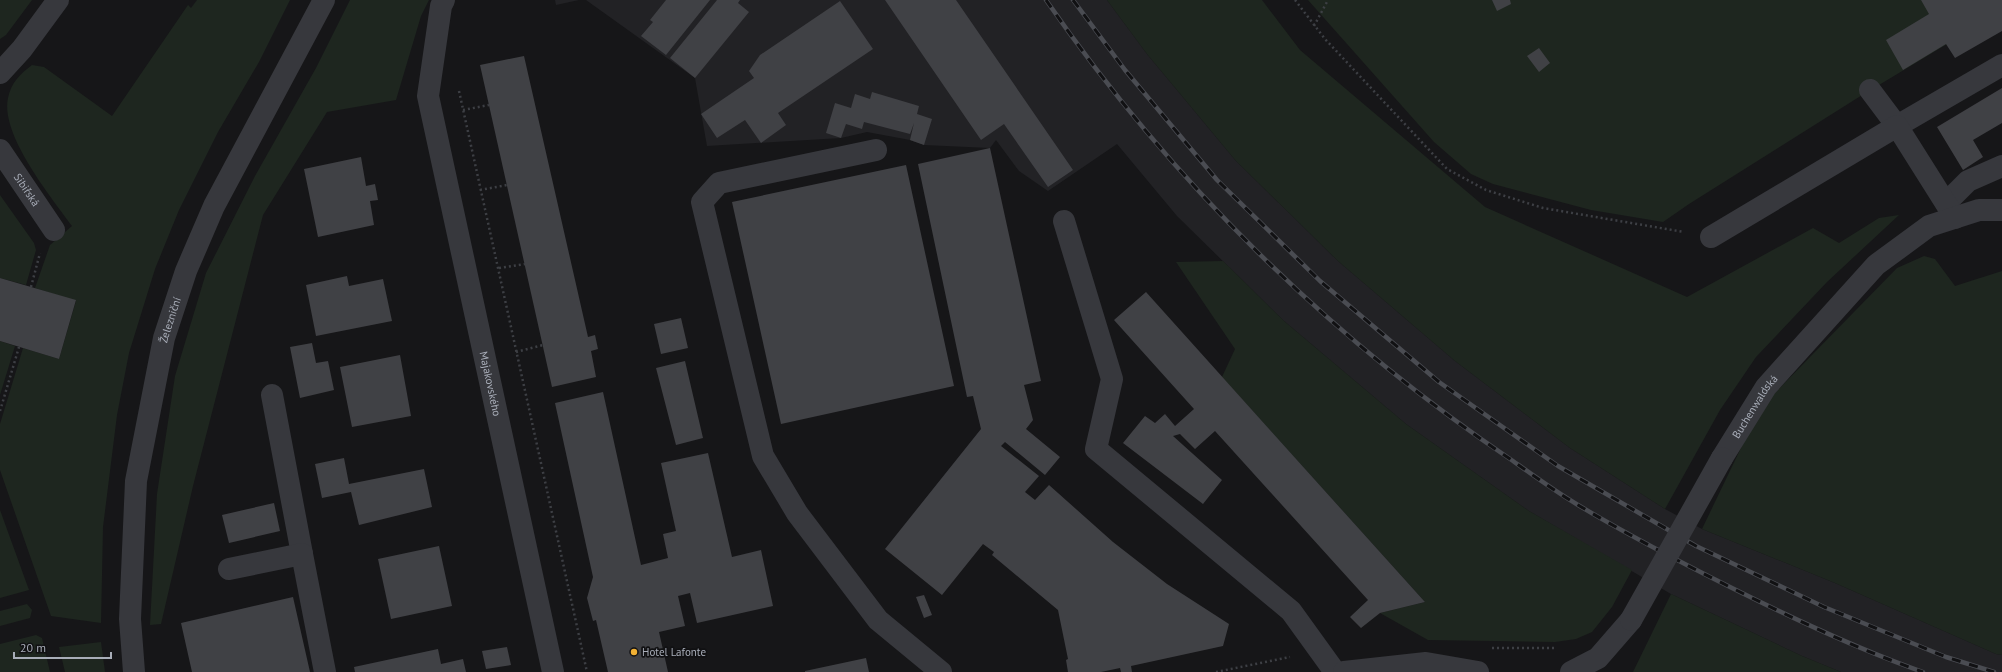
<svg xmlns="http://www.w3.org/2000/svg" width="2002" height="672" font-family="'PT Sans',sans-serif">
  <rect width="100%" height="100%" fill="#161618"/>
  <!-- built -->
  <path fill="#222225" d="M555,0H579L556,5Z
    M586,0H1107L1147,54L1236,161L1338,261L1455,361L1570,448L1665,509L1702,529L1835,583L1996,654L2002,655V672H1841L1802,656L1671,594L1529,511L1406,424L1284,321L1177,216L1117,144L1048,191L1019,171L996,140L990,148L924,145L910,140L867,132L841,138L707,146L695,78Z"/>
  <!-- green -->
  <path fill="#1e261f" d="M0,0H32L6,35L0,39Z
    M197,0H290L259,62L218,132L179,210L155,269L129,353L117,415L103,527L101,623L51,616L0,470V424L23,348L59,359L76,301L35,288L50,245L72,226C52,198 0,135 8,98C11,83 20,74 32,65L44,67L112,116L188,5L191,8Z
    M350,0H429L421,16L396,100L327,112L263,215L193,486L161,624L150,625L157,494L175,376L206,273L255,176L316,68Z
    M1107,0H1262L1300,50L1485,207L1687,297L1813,228L1839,243L1879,218L1899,215L1827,282L1756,357L1720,410L1665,509L1570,448L1455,361L1338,261L1236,161L1147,54Z
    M1308,0H2002V11L1859,97L1689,204L1663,222L1591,210L1493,184L1471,174L1434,142Z
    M0,195L34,243L36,250L26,285L0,278Z
    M1924,256L1935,259L1955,286L2002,271V655L1996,654L1835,583L1702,529L1752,425L1772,396L1897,268Z
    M1223,261L1284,321L1406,424L1529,511L1632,570L1612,607L1592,632L1576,639L1555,642L1428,640L1380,613L1425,602L1222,377L1235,349L1176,262Z
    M0,341L15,346L0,395Z
    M0,510L29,590L0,598Z
    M1671,594L1802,656L1841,672H1633Z
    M27,604L32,610L30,618L0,626V611Z
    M36,635L42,638L50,672H0V644Z
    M101,642L105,672H65L59,647Z"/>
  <!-- building -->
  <path fill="#404145" d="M666,0H710L666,55L641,36L653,22L650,20Z
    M717,0H740L738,3L749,12L695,78L670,58Z
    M885,0H956L1073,170L1048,187L1004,124L981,140Z
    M1492,0H1510L1511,4L1497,11Z
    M1921,0H2002V31L1955,58L1946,44L1903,70L1886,40L1929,14Z
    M840,1L873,49L778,113L786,125L761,143L745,120L717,138L701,114L754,78L749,71L760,55Z
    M1539,48L1550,63L1539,72L1527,56Z
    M524,56L588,337L595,335L598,349L591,351L596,377L552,387L480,65Z
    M2002,88V123L1973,140L1983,157L1963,170L1937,127Z
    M872,92L919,106L917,114L932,119L924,145L910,140L914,123L910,134L864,122L862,129L846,124L841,138L826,133L835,103L851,108L855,94L870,99Z
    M990,148L1041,381L1024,385L1033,420L1026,429L1060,457L1045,475L1005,442L1001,446L1039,476L1025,492L1035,500L1049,485L1113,542L1167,584L1229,624L1223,646L1131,666L1132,672H1121L1120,668L1101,672H1068L1066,660L1068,659L1058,610L992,555L994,552L983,544L942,595L885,549L981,429L973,396L967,397L918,164Z
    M361,157L366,186L375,184L378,200L370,201L374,225L318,237L304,169Z
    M906,165L954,386L781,424L732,202Z
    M347,276L349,286L383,279L392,321L316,336L306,285Z
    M0,278L76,300L59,359L0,341Z
    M1146,292L1306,470L1425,602L1380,613L1361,628L1350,617L1368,600L1215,431L1195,449L1180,434L1173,436L1222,480L1203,504L1123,443L1145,416L1155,423L1165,414L1175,426L1194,409L1114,320Z
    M681,318L688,348L661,354L654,324Z
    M312,343L316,363L328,361L334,390L300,398L290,347Z
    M400,355L411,416L352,427L340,367Z
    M685,361L703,438L676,445L656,368Z
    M603,392L641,565L668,558L663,534L676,531L661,463L708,453L732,557L761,550L773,606L697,623L690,593L678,596L685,626L659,632L668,672H608L596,620L593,621L587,598L593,577L555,403Z
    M344,458L349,484L424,469L432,507L359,525L351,492L322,498L315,464Z
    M274,503L280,531L229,543L222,515Z
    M439,546L452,606L391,619L378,559Z
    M924,595L932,615L924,618L916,597Z
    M293,597L310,672H192L181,623Z
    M507,647L511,665L486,669L482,651Z
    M438,649L441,664L463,659L466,672H355L354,667Z
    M866,658L869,672H805V671Z"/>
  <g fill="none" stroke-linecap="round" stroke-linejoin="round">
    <!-- path -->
    <path stroke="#3d3f44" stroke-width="2.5" stroke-dasharray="2 3" stroke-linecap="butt" d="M1295,0L1325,39L1447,169L1486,190L1543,208L1684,232
      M1314,26L1328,0
      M459,91L587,672
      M463,110L489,105
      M480,190L507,185
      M499,268L525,264
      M31,287L40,253
      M516,352L543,345
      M0,411L19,347
      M1492,648H1555
      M1216,672L1290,657"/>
    <!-- minor -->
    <g stroke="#37383d" stroke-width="22">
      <path id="s1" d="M444,0L441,6L428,96L553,672"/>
      <path d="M0,73L22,49L58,0"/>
      <path d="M1870,90L1897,126L2002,65"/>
      <path id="s2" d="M0,150L54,230"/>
      <path d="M876,150L719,183L702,202L763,456L797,513L878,620L941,672"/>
      <path d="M1946,203L1968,181L2002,166"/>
      <path d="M1064,221L1112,379L1096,449L1291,611L1335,672"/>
      <path d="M1711,237L1897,126L1955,218"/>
      <path d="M272,395L302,554"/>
      <path id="s3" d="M1722,458L1766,387L1876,265L1929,226L1979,210H2002"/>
      <path d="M229,569L302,554L325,672"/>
      <path id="s4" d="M134,672L130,619L136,481L164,338L186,271L214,206L324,0"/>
      <path d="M1344,672L1426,663L1478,672"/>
      <path d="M1571,672L1598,658L1631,620"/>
    </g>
    <!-- rail casing -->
    <g stroke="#4a4c52" stroke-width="4.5">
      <path id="rail" d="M1046,0C1171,181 1331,339 1513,461C1534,476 1556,492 1578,505C1628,535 1680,562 1732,588C1794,619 1857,649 1923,672
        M1073,0L1125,70L1217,180L1320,281L1439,382L1558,466L1696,546L1824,607L1946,657L1994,672"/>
    </g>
    <!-- rail -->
    <use href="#rail" stroke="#111113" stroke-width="3" stroke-dasharray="9" stroke-linecap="butt"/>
    <!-- minor-bridge -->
    <path stroke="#37383d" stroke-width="22" d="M1631,620L1722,458"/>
  </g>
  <!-- markers -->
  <circle fill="#f2b134" stroke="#111113" stroke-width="1.5" cx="634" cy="652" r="4"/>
  <g text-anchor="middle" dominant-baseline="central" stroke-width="3.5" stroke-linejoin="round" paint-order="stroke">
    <!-- street labels -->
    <g font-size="11" fill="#a8adb8" stroke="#111113">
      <text stroke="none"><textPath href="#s2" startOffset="48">Sibiřská</textPath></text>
      <text stroke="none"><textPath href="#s4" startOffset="356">Železniční</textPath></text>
      <text stroke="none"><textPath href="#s1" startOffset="392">Majakovského</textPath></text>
      <text stroke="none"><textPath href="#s3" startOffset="61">Buchenwaldská</textPath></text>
    </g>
    <!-- poi labels -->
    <g font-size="11" fill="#a8adb8" stroke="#111113" text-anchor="start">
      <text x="642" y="652">Hotel Lafonte</text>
    </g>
  </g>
  <!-- scale -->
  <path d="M14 652v6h97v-6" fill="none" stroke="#a8adb8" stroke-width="2"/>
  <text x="20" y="652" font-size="12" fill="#a8adb8" stroke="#111113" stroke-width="3" paint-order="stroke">20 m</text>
</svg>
